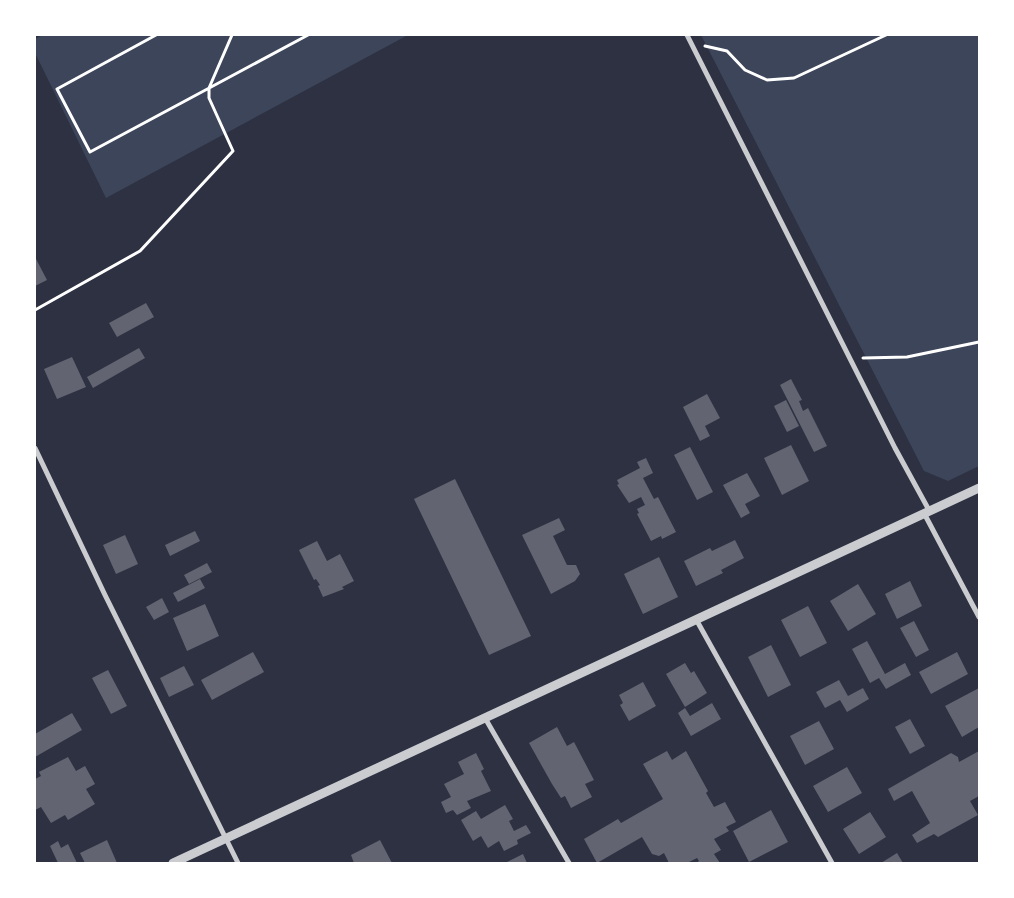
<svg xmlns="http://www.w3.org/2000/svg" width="1014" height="898" font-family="'Titillium Web',sans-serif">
  <rect width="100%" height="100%" fill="#2d3142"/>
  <!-- green -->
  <path fill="#3c4559" d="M43,35H408L106,198L35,53V39Z
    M701,35H979V466L948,481L924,471Z"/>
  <!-- building -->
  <path fill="#626471" d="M35,257L47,280L35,286Z
    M146,303L154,317L117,337L109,323Z
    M139,348L145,358L93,388L87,377Z
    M72,357L86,387L57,399L44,369Z
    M791,379L802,400L799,401L803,411L808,408L827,446L814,452L780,385Z
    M707,394L720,418L705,426L710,436L700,441L683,407Z
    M786,400L799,426L787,432L774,406Z
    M791,445L809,481L782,495L764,458Z
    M690,447L713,492L697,500L674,455Z
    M646,458L653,473L643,478L654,499L658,497L676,532L662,539L661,536L651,541L637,514L639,513L637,509L645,505L641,497L629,503L617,485L619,484L617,480L640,468L637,462Z
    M747,473L760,496L745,504L750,513L741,518L723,485Z
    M455,479L531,636L489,655L414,499Z
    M559,518L565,530L553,536L567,565H576L580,574L575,581L551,594L522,535Z
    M195,531L200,541L170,556L165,545Z
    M125,535L138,564L116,574L103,545Z
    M735,540L744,558L721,570L723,573L696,586L684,561L710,548L712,551Z
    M317,541L327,561L340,554L354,581L342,587L344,589L323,597L318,586L320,585L316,579L314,580L299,550Z
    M659,557L678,597L643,614L624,574Z
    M207,563L212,572L189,584L184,575Z
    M200,579L205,588L178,602L173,593Z
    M910,581L922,606L897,619L885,594Z
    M858,584L876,614L848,631L830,601Z
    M162,598L169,612L154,620L146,607Z
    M205,604L219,636L187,651L173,618Z
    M808,606L827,643L800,657L781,620Z
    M914,621L929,650L916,657L900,628Z
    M867,641L885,674L905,663L911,675L886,689L879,678L870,683L852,649Z
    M771,645L791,685L768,697L748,657Z
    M253,652L264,672L212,700L201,680Z
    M957,652L968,674L931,694L919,672Z
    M685,663L691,673L694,671L707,693L685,707L666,674Z
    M184,666L194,685L169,697L160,678Z
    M108,670L127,706L111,714L92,678Z
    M839,680L848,696L863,688L869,699L847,712L840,700L825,708L816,692Z
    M643,682L656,706L629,721L620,705L623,703L619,695Z
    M979,688V727L962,737L945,706Z
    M712,703L721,719L691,736L678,713L685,708L690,716Z
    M72,713L82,730L35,757V734Z
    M910,719L925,746L910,754L895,727Z
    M819,721L834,749L805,765L790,736Z
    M557,727L567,746L574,742L594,780L585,784L592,797L571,808L565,796L561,798L552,784L529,743Z
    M667,751L672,760L686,751L708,791L706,793L714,807L725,802L736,822L726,827L729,831L714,839L721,850L714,854L720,863H696L699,861L697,858L687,863H669L664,853L659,856L652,854L642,837L597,863L584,839L618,819L621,823L663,799L643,764Z
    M979,751V796L970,801L978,815L938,837L934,834L917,843L912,835L930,823L912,791L894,801L888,789L951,753L958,757L959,762Z
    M476,753L484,769L481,771L491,791L467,801L471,808L457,815L453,810L446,813L441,802L451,797L444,784L464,774L458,762Z
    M68,757L76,771L85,766L95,784L86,789L95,804L68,820L65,815L51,823L41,807L35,810V779L41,776L39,772Z
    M847,767L862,793L828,812L813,786Z
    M505,805L513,819L509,821L514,831L526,825L531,833L517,840L518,844L504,851L499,841L488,848L481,836L473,841L461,820L476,811L481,819Z
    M771,810L788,842L749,862L733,831Z
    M870,812L886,837L859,854L843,829Z
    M107,840L117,863H85L80,853Z
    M380,840L392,863H354L351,855Z
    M58,841L61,848L68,844L77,863H58L50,846Z
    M897,853L903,863H881Z
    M523,854L527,863H505Z"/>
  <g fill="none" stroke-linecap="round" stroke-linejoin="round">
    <!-- path -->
    <path stroke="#fff" stroke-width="3" d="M156,35L57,89L90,152L308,35
      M705,46L727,51L745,70L767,80L794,78L886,35
      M35,310L140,251L233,151L209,98V88L232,35
      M863,358L907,357L979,342"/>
    <!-- minor -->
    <path stroke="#caccd0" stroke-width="5" d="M687,35L895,448L930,512
      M35,448L105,595L238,863
      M925,515L979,617
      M697,621L832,863
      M485,718L569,863"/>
    <!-- tertiary -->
    <path stroke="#caccd0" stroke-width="9" d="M173,863L979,488"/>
  </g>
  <!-- border -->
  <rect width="1014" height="898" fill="none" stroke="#ffffff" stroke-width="72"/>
</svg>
